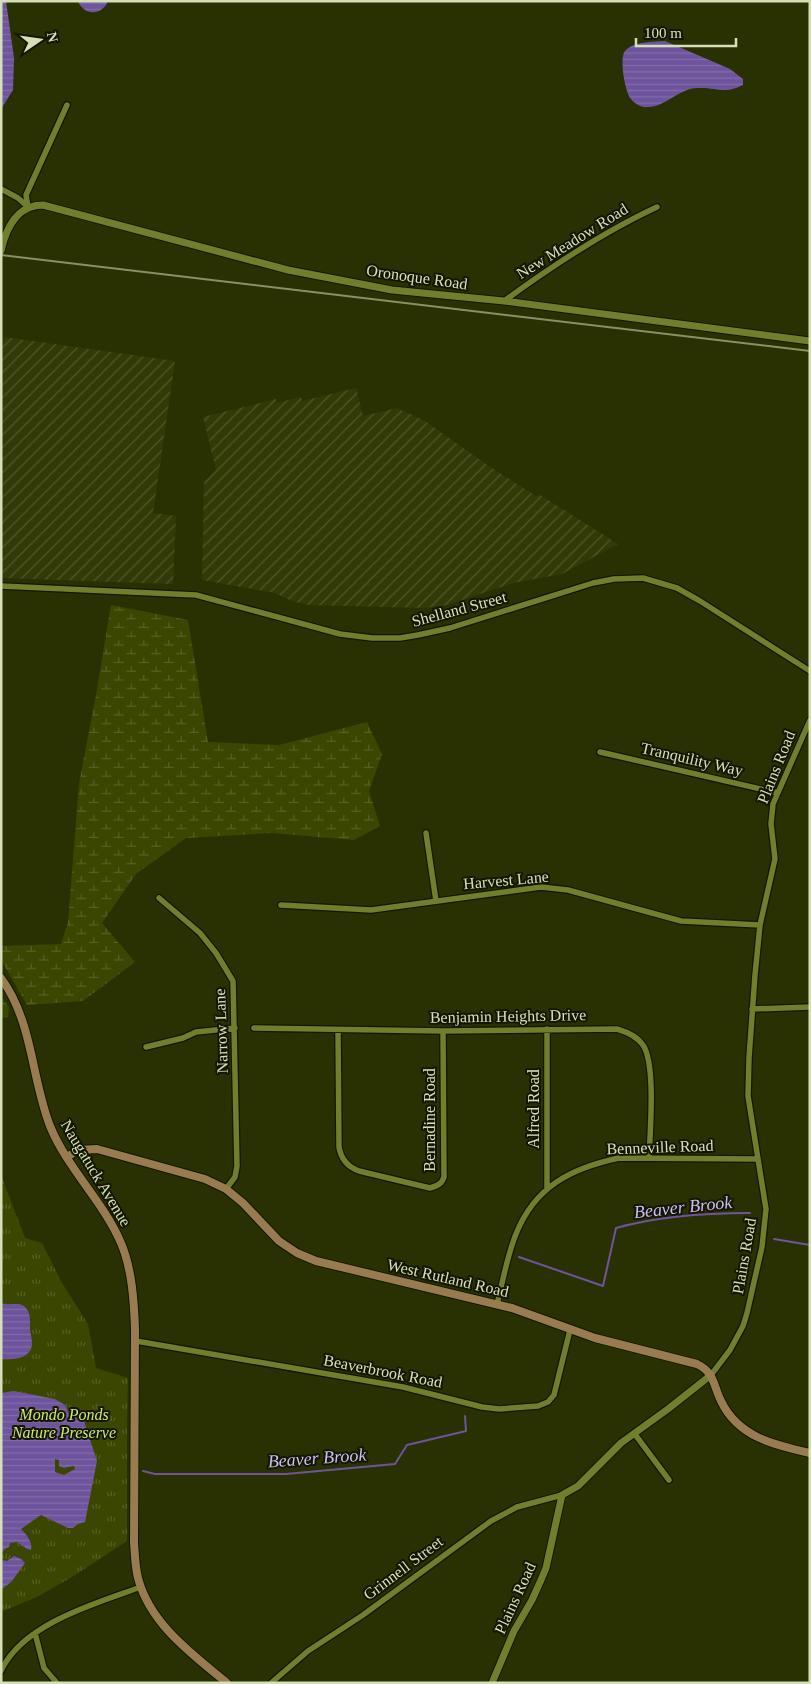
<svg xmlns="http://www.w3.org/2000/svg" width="811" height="1684" font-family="'Times New Roman',serif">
  <defs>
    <pattern id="industrial-furrows" width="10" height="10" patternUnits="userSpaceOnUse" patternTransform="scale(1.25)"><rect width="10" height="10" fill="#323b07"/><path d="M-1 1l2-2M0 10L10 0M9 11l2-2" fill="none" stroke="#4f5729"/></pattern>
    <pattern id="grass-tufts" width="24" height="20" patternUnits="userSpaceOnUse" patternTransform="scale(1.25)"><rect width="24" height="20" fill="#3b4600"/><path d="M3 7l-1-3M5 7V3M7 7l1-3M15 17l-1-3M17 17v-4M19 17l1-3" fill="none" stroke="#576023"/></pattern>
    <pattern id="wetland-marsh" width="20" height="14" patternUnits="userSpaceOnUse" patternTransform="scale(1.25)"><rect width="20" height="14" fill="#3b4600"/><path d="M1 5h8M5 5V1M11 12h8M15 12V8" fill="none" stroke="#576023"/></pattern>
    <pattern id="water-rules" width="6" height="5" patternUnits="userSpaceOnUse" patternTransform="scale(1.25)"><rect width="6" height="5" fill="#6e549d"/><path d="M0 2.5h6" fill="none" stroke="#826ca9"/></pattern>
  </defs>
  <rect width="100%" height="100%" fill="#293103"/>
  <!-- industrial -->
  <path fill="url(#industrial-furrows)" d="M4,337L175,361L153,513L176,516L173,584L2,578L1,355Z
    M356,388L363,416L397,408L425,421L490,467L536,496L540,495L618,544L562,574L513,583L447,605L424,608L307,605L292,601L275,593L202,580L204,482L216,470L203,417L276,399L277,403L301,397L302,401Z"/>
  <!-- grass -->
  <path fill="url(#grass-tufts)" d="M1,1175L25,1238L42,1243L62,1283L88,1324L96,1368L128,1378L127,1427V1541L72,1577L37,1597L1,1612Z"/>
  <!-- wetland -->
  <path fill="url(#wetland-marsh)" d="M111,605L188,620L208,742L279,745L367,722L382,754L369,791L380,826L354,840L272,833L186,838L136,874L102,923L135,962L83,1001L27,1005L1,960V946L61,944L68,922L79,784L96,695Z
    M1,997L9,1007L8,1017L1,1018Z"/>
  <!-- water -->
  <path fill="url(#water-rules)" fill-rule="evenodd" d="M1,1H6L14,58L13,90L1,109Z
    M78,1H108C102,16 84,16 78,1Z
    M665,41L730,69L743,79V85C723,95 717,87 698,88C679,88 666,107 648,107C642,108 635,104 631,99C625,92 619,58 625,51C634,41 653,42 665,41Z
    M1,1303C8,1306 18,1302 24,1306C31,1312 30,1320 30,1328C30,1333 32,1338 32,1343C32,1359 13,1360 1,1359Z
    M14,1391L55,1399L65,1405L70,1416L83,1418L97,1461L85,1522L78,1524L73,1528H68L41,1515L21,1529C26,1534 33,1542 31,1550L27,1549L17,1542L10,1543L9,1547L5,1549L1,1553V1393ZM55,1459L59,1460V1466L64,1468L74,1466L75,1469L64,1475L55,1472Z
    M14,1556L21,1559L25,1563L12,1581L1,1590V1560L7,1561Z"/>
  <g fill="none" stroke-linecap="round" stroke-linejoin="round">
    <!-- stream -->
    <path stroke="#6e549d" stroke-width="2" d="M774,1239L810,1245
      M519,1257L603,1286L616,1228C659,1216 706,1213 750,1213
      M143,1471L155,1474H286L395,1464L407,1445L466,1431L465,1416"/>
    <!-- minor casing -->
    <g stroke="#131701" stroke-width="8">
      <path id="minor" d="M1,189L18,198L28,207
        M28,207L26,195L67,105
        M504,301C552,266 603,232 657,207
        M1,586L196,595L340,634L372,638H400L418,635L450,628L593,583L614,579L643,578L677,588L700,601L810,671
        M600,752L778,793
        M426,833L436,901
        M159,898L200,933L216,953L233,981L237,1166L235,1177L226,1189
        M281,905L371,910L541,887L568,890L681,921L760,925
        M752,1009L810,1007
        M254,1028L443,1031L617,1029C627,1032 637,1036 643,1045C656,1064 650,1133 649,1158
        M547,1029V1189
        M338,1030L339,1147C341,1159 348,1167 359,1171L430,1188C437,1186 442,1184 444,1177L443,1031
        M146,1047L183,1038L196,1032L235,1028
        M497,1304C503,1281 507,1256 516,1234C535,1186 572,1168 619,1158L758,1159
        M136,1341L403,1387L482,1407L499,1409L538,1406L548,1402L554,1395L570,1330
        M711,1375L730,1350L743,1326L747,1313L762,1247L766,1209L748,1096L749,1058L755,975L760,925L775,859L771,824L773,804L810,720
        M634,1433L669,1480
        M35,1633L44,1668L57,1683
        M1,1671C22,1624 96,1603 141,1587
        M271,1683L308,1651L363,1615L491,1521L517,1507L562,1495"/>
    </g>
    <!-- tertiary casing -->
    <g stroke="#131701" stroke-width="9">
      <path id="tertiary" d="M1,251C6,228 17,205 43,205L288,270L392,290L504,301L810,341
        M492,1683L514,1631L532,1600L541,1580L546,1568L562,1495L578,1486L621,1443L668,1409L711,1375"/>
    </g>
    <!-- secondary casing -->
    <g stroke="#131701" stroke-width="10">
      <path id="secondary" d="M1,978C33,1022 31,1077 50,1126C67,1168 103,1201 121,1243C132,1269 134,1301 135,1329L134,1543C135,1555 135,1566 138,1578C150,1624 192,1654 227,1683
        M67,1157L78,1150L97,1149L205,1179L226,1189L243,1203L279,1241L297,1253L316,1261L512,1308L595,1338L697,1364C715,1373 713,1385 721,1401C738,1437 774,1445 810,1453"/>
    </g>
    <!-- minor -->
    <use href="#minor" stroke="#707f2b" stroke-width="5.5"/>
    <!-- tertiary -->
    <use href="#tertiary" stroke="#707f2b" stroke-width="7"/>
    <!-- secondary -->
    <use href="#secondary" stroke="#987b4f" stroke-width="8"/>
    <!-- rail -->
    <path stroke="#889166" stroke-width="2" d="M1,255L810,351"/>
  </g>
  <g text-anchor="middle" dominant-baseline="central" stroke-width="4" stroke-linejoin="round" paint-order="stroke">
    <!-- street labels -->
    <g font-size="16" fill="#d6e0b8" stroke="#131701">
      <text transform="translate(572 241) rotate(-32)">New Meadow Road</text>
      <text transform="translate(417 277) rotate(8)">Oronoque Road</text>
      <text transform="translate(459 609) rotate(-15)">Shelland Street</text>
      <text transform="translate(692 759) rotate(13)">Tranquility Way</text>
      <text transform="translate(776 767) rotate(-68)">Plains Road</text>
      <text transform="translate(506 880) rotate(-5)">Harvest Lane</text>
      <text transform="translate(508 1016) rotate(-1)">Benjamin Heights Drive</text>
      <text transform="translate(221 1031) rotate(-92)">Narrow Lane</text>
      <text transform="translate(533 1109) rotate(-90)">Alfred Road</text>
      <text transform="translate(429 1120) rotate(-90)">Bernadine Road</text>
      <text transform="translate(660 1147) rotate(-2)">Benneville Road</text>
      <text transform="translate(96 1173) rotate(59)">Naugatuck Avenue</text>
      <text transform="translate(744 1256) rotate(-80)">Plains Road</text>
      <text transform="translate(448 1278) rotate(13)">West Rutland Road</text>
      <text transform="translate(383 1371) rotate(11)">Beaverbrook Road</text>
      <text transform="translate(403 1568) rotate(-37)">Grinnell Street</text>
      <text transform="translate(515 1598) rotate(-65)">Plains Road</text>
    </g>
    <!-- park labels -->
    <g font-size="16" font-style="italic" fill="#cee670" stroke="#131701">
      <text x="64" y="1414">Mondo Ponds<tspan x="64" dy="18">Nature Preserve</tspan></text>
    </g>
    <!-- water labels -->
    <g font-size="18" font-style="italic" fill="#cfbbf9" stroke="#131701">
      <text transform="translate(683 1207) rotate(-6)">Beaver Brook</text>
      <text transform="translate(317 1458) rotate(-4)">Beaver Brook</text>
    </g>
  </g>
  <!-- border -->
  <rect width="811" height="1684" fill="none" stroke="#d6e0b8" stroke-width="5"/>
  <!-- north arrow -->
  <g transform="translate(40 40) rotate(77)" stroke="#131701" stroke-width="4" paint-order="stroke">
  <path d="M0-4L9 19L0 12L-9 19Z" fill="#d6e0b8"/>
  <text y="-8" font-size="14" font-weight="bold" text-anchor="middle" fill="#d6e0b8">N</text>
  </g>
  <!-- scale -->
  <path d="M636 38v8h100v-8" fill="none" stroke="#d6e0b8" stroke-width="2.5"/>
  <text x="644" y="38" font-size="15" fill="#d6e0b8" stroke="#131701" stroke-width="4" paint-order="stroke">100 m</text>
</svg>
